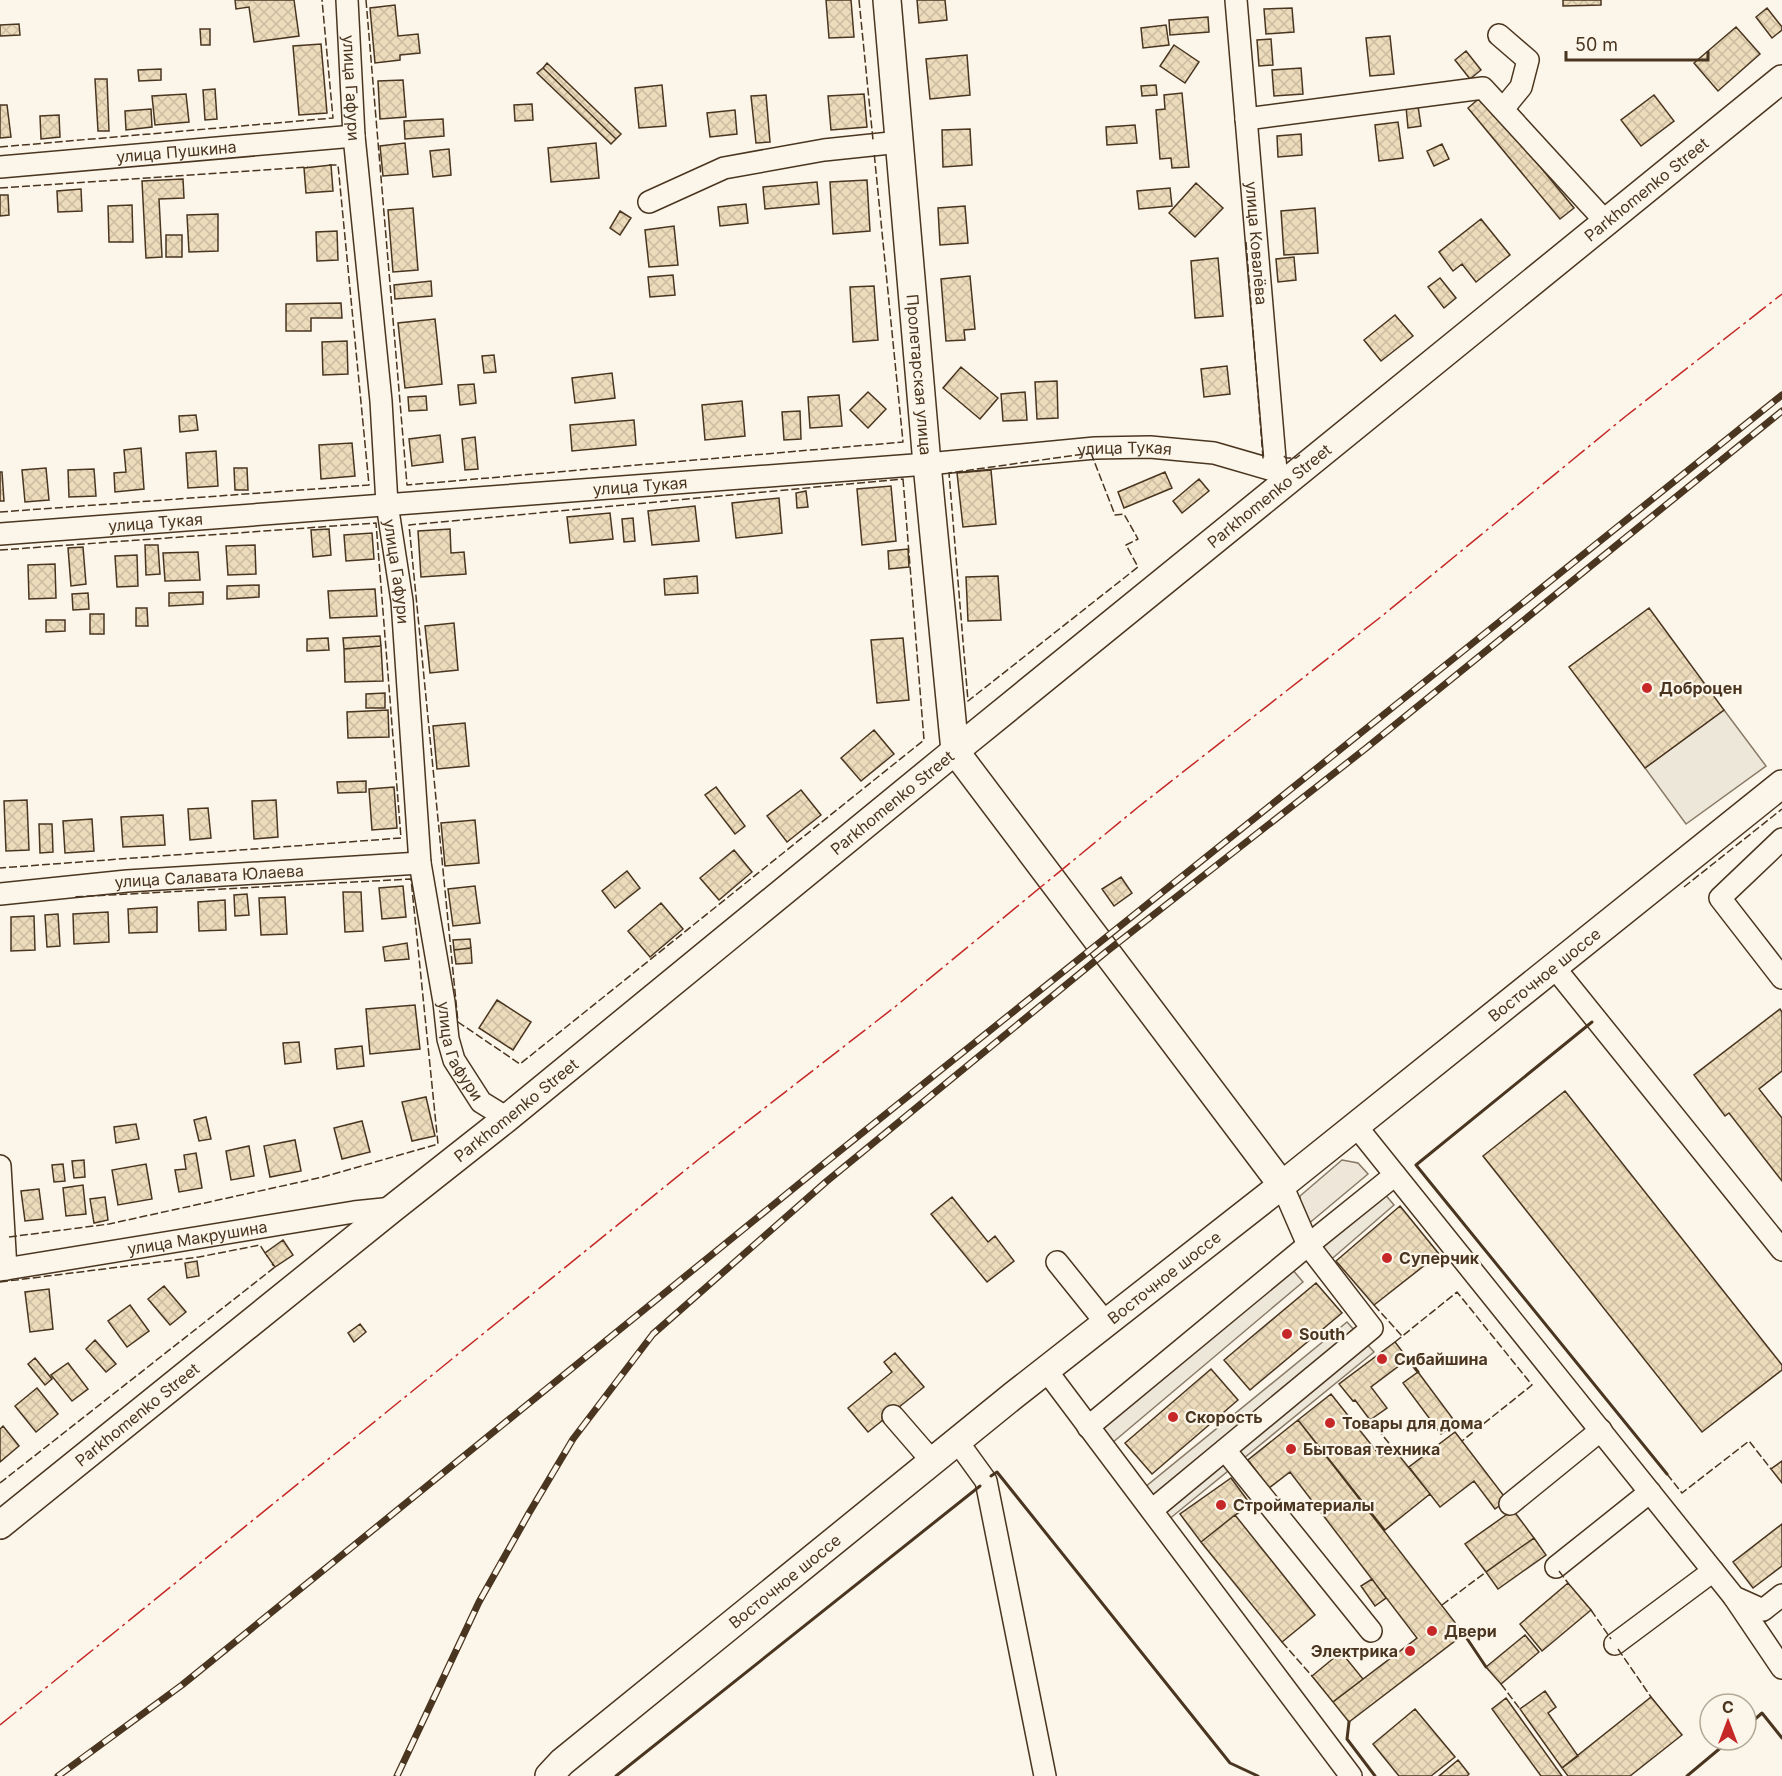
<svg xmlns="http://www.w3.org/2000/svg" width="1782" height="1776" font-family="Inter,sans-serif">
  <defs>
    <pattern id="building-cross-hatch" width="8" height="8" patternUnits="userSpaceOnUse" patternTransform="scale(1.5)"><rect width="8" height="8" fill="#ecdcbc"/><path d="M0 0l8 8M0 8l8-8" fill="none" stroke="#ccbda1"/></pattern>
  </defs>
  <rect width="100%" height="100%" fill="#fbf6e9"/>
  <!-- green -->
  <path fill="#ede6d9" stroke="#887966" stroke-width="1.5" d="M1342,1160L1358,1163L1368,1174L1307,1225L1300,1216V1196Z"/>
  <!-- parking -->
  <path fill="#ede7d9" stroke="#887966" stroke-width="1.5" d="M1724,710L1766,766L1686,824L1645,768Z
    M1377,1185L1394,1205L1327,1263L1310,1243Z
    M1281,1256L1303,1282L1112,1443L1089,1417Z
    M1347,1322L1374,1352L1168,1520L1144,1488Z"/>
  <!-- building -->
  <path fill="url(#building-cross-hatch)" stroke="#4a3520" stroke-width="1.5" d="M235,0H294L299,36L254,42L249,7L236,9Z
    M826,0H851L854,37L829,38Z
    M917,0H945L947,20L919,23Z
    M1563,0H1601V5L1563,6Z
    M395,5L398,36L418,34L420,53L400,55V60L375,63L370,8Z
    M1292,8L1294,32L1266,34L1264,9Z
    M1767,8L1782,27V30L1772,38L1756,17Z
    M1208,17L1209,32L1170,35L1169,20Z
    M19,24L20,35L0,36V25Z
    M1166,25L1169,45L1143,48L1141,28Z
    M1736,27L1760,54L1718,91L1694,63Z
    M200,29H210V45H201Z
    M1390,36L1394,74L1370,76L1366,38Z
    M1271,39L1273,65L1259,66L1257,40Z
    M321,44L327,113L299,115L293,46Z
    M1174,45L1199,62L1185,83L1160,66Z
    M1466,51L1481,70L1470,79L1455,60Z
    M967,55L970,95L930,99L926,59Z
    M547,63L621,134L616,139L543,68Z
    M543,68L616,139L611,144L537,73Z
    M1301,68L1303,94L1274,96L1272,70Z
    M161,69V80L139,81L138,70Z
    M95,79H107L109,131H98Z
    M403,80L406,117L380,119L378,81Z
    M662,85L666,126L639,128L635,88Z
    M1156,85L1157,95L1142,96L1141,86Z
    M215,89L217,119L205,120L203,90Z
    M1182,93L1189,167L1172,168L1171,158L1160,159L1156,110L1165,109L1164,95Z
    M186,94L189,122L155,125L152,96Z
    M864,94L867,127L831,130L828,96Z
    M766,95L770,142L756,143L751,96Z
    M1654,95L1674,121L1641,146L1621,120Z
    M1482,96L1574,208L1560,219L1468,108Z
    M532,104L533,120L515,121L514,105Z
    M0,105H7L11,137L0,138Z
    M1418,106L1421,126L1408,128L1406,107Z
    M151,109L152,127L126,130L125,111Z
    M735,110L737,134L710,137L707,113Z
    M59,115L60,137L41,139L40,116Z
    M443,119L444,136L405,139L404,121Z
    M1398,122L1403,158L1379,161L1375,125Z
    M1135,125L1137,143L1107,145L1106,127Z
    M970,129L972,165L943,167L942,130Z
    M1301,134L1302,155L1278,157L1277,136Z
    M405,143L408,174L383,176L380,146Z
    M596,143L599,178L551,182L548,148Z
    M1442,144L1449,159L1434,166L1427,151Z
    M449,149L451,175L433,177L430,151Z
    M331,165L333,191L306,193L304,168Z
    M183,179L184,198L159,199L162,257L146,258L142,181Z
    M867,180L870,231L833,234L830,182Z
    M817,182L819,204L765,209L763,187Z
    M1196,183L1223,208L1195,237L1169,213Z
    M1170,188L1172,206L1139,209L1137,191Z
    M81,189L82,211L58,212L57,191Z
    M0,195H8L9,215L0,216Z
    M746,204L748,223L720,226L718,207Z
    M132,205L133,242H109L108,206Z
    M965,206L968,243L940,245L938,208Z
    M413,208L418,270L393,272L388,210Z
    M1315,208L1318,253L1284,255L1281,211Z
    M620,211L631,218L620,235L610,228Z
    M218,214V251L189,252L187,215Z
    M1481,219L1510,255L1476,282L1462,264L1453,271L1439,252Z
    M674,226L678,265L649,267L645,230Z
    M337,231L338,260L317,261L316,232Z
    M166,235H182V257H166Z
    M1294,257L1296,280L1278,282L1276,259Z
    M1218,258L1223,316L1195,318L1191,261Z
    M673,275L675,295L650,297L648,277Z
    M970,276L975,329L964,330L965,340L946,341L941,279Z
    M1440,278L1456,298L1444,308L1428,287Z
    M431,281L432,296L395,299L394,285Z
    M874,286L878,340L853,342L850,287Z
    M341,303L342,318H311V331H286V304Z
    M1395,315L1413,336L1381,361L1364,340Z
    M435,319L442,384L405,388L398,323Z
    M347,341L348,374L323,375L322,342Z
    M494,355L496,372L484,373L482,356Z
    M1227,366L1230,394L1204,397L1201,369Z
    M961,367L998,398L980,419L943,388Z
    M612,373L615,398L575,403L572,378Z
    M1057,381L1058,418L1037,419L1035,382Z
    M474,384L476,403L460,405L458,385Z
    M868,392L886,409L868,428L850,410Z
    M1025,392L1027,420L1003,421L1001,394Z
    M839,395L842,426L810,428L808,397Z
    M426,396L427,410L409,411L408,397Z
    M742,401L745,436L705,440L702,405Z
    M800,411L801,439L784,440L782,412Z
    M196,415L198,430L180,432L179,416Z
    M634,420L636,445L572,451L570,425Z
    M440,435L443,462L412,466L409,439Z
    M475,437L478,469L465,470L462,439Z
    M352,443L355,476L321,479L319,445Z
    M141,448L144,489L115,492L114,473L126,472L124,450Z
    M216,451L218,486L188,488L186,453Z
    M46,468L49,500L25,502L22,470Z
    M234,468H247L248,490H235Z
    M94,469L96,496L69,497L68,470Z
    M991,470L996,524L963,527L957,473Z
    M0,472H2L4,501H0Z
    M1165,472L1172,488L1124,508L1118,492Z
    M1199,479L1209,491L1182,513L1173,501Z
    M891,486L896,541L862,545L857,489Z
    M806,491L808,507L797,508L796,493Z
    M779,498L782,533L736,538L732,503Z
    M695,506L699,541L652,545L648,511Z
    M610,513L613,539L570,543L567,517Z
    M633,518L635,541L624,542L622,519Z
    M329,529L331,555L313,557L311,530Z
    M450,529L451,553L464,552L466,574L421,577L418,531Z
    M372,533L374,559L346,561L344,535Z
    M145,545H158L160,574L146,575Z
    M255,545L256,574L228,575L226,546Z
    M83,547L86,584L71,586L68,548Z
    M908,549L909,567L889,569L888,551Z
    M198,552L200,580L165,581L163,553Z
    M137,555L138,586L117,587L115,556Z
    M55,564L56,598L29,599L28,565Z
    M697,576L698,593L665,595L664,579Z
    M998,576L1001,620L968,621L966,577Z
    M259,585V597L227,599V586Z
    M375,589L377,616L330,618L328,591Z
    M203,592V604L169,606V593Z
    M88,593L89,609L73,610L72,594Z
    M136,608H147L148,626H136Z
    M1649,608L1724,710L1645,768L1569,667Z
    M90,614H104V634H90Z
    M46,620H65V631L46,632Z
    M454,623L458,670L430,673L425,626Z
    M380,636L381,646L344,649L343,638Z
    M328,638L329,650L307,651V639Z
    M903,638L909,700L877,703L871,640Z
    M381,646L383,681L345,682L344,649Z
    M385,693V708H366V694Z
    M388,710L389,737L348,738L347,712Z
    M465,723L469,766L437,769L433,726Z
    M874,730L894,754L861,781L841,758Z
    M366,781V792L338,793L337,782Z
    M394,787L397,828L372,830L369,789Z
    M716,787L745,826L735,834L705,795Z
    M801,790L821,815L787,842L767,816Z
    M27,800L29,850L6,851L4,801Z
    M276,800L278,837L254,839L252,801Z
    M208,808L211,838L190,840L188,809Z
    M163,815L165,845L123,847L121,817Z
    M92,819L94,851L65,853L63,821Z
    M475,820L479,863L445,866L441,823Z
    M39,824H52L53,852L40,853Z
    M734,850L752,872L719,900L700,878Z
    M627,871L640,888L615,908L602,891Z
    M1121,877L1132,893L1114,906L1102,889Z
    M403,886L406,917L382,919L379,888Z
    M475,886L480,923L453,926L448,889Z
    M343,892H361L363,931L345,932Z
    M247,894L249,915L235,916L234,895Z
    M285,897L287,934L261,935L259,898Z
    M225,900L226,930L199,931L198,902Z
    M661,903L683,929L650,957L628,931Z
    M157,907V932L129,933L128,909Z
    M108,912L109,942L74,944L73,914Z
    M58,914L60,946L47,947L45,915Z
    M34,916L35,950L11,951V917Z
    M470,939L471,948L454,950L453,940Z
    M407,943L409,959L385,961L383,947Z
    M471,948L472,963L456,964L454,950Z
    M497,1000L531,1022L513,1050L479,1028Z
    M415,1005L420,1049L370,1054L366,1009Z
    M1780,1009L1782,1012V1071L1759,1089L1782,1118V1181L1729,1113L1725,1116L1694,1075Z
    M299,1042L301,1062L285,1064L283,1043Z
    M362,1046L364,1066L337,1069L335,1049Z
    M1565,1091L1782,1365V1370L1702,1432L1483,1156Z
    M426,1097L435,1136L412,1141L402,1102Z
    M206,1117L211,1139L199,1141L194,1120Z
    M362,1121L370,1152L342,1159L334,1128Z
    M136,1124L139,1139L116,1143L114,1127Z
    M295,1140L301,1171L270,1177L264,1146Z
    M249,1146L254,1176L231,1180L226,1151Z
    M196,1153L202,1188L179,1192L175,1170L186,1169L184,1155Z
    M84,1160L85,1177L74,1178L72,1161Z
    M63,1164L65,1181L54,1182L52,1165Z
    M146,1164L152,1199L118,1205L112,1170Z
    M83,1185L86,1214L66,1216L63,1188Z
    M39,1189L43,1219L25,1221L21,1191Z
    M105,1197L108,1220L94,1223L90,1199Z
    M952,1197L988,1242L995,1236L1014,1261L987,1282L931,1214Z
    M1400,1206L1439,1254L1374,1305L1336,1261Z
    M283,1240L293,1255L275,1267L265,1253Z
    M197,1261L199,1276L187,1278L185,1263Z
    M1316,1283L1342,1313L1250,1390L1224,1360Z
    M164,1286L186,1312L170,1325L148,1299Z
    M49,1289L53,1329L30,1332L25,1292Z
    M130,1305L149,1331L127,1347L108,1321Z
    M360,1324L366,1332L354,1342L348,1333Z
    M95,1340L116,1364L106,1372L86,1349Z
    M1395,1342L1408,1359L1371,1387L1387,1408L1370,1420L1355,1400L1353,1401L1339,1384Z
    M895,1353L924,1387L868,1432L848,1408L892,1372L884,1362Z
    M35,1358L52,1379L45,1385L28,1364Z
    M68,1363L88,1389L72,1401L51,1375Z
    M1211,1369L1238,1400L1152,1474L1125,1443Z
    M1418,1372L1456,1423L1441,1434L1403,1383Z
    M37,1388L58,1414L36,1432L15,1406Z
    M1331,1394L1381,1457L1393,1448L1430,1494L1385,1530L1298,1420Z
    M1298,1420L1464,1634L1349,1722L1333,1702L1417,1638L1290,1472L1269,1488L1248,1460Z
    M3,1426L19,1446L0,1462V1429Z
    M1455,1432L1507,1500L1495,1509L1474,1481L1440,1507L1409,1467Z
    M1782,1461V1483L1771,1469Z
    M1231,1478L1251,1505L1235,1515L1201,1542L1180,1514Z
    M1513,1510L1534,1538L1486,1572L1465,1544Z
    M1235,1515L1315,1615L1282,1642L1201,1542Z
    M1782,1524V1566L1753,1588L1733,1562Z
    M1534,1538L1546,1555L1498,1589L1486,1572Z
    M1372,1579L1386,1598L1375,1606L1361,1586Z
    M1568,1583L1591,1610L1542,1651L1520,1624Z
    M1525,1635L1539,1652L1501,1684L1486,1667Z
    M1341,1652L1363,1679L1333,1702L1312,1676Z
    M1545,1691L1556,1707L1548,1713L1578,1756L1562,1768L1520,1709Z
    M1651,1697L1682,1735L1630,1776H1568L1562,1768Z
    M1506,1698L1562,1776H1541L1492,1709Z
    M1415,1709L1455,1757L1431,1776H1399L1373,1744Z
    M1458,1760L1469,1774L1467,1776H1439Z"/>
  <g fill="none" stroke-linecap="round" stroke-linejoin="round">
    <!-- minor casing -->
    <g stroke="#4a3520" stroke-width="24">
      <g id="minor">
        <path id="s1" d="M347,0L354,136L381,401L387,504L402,601L420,863L444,1002L448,1039L454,1060L481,1102L507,1118"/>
        <path id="s2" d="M1236,0L1276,471L1283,481"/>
        <path d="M1499,35L1528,60L1521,87L1503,109"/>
        <path d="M1246,119L1483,88L1606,222"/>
        <path id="s3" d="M0,167L354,136"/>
        <path d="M649,202L724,168L824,150L900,142"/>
        <path id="s4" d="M0,534L927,464L1095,448L1150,447L1214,453L1276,471"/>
        <path d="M1782,839L1720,898L1782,978"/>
        <path id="s5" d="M0,894L127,881L420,863"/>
        <path d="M1554,967L1782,1250"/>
        <path d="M1356,1126L1734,1597L1763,1610L1782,1595"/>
        <path d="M0,1166L6,1269"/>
        <path d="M1057,1262L1106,1323"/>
        <path id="s6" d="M0,1270L354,1212L393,1208"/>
        <path d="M1046,1370L1351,1776"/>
        <path d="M893,1416L932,1461"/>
        <path d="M1088,1427L1308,1245L1395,1175"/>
        <path d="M957,1441L986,1481L1045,1776"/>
        <path d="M1225,1450L1371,1631"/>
        <path d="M1510,1504L1601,1430"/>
        <path d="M1152,1510L1372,1328L1308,1245L1282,1185"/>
        <path d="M1556,1567L1650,1492"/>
        <path d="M1734,1597L1782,1668"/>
        <path d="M1615,1644L1713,1571"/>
      </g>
    </g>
    <!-- major casing -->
    <g stroke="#4a3520" stroke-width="30">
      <g id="major">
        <path id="s7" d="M887,0L927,464L955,751L1282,1185"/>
        <path id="s8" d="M0,1525L393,1208L507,1118L955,751L1782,79"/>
        <path id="s9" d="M549,1776L562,1762L1014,1395L1282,1185L1782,784"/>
      </g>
    </g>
    <!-- minor -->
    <use href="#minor" stroke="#fbf6e9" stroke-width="21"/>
    <!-- major -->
    <use href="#major" stroke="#fbf6e9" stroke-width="27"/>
    <!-- rail casing -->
    <g stroke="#4a3520" stroke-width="7">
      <path id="rail" d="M58,1776L182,1685L821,1166L1782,395
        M397,1776L479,1602L529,1513L573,1439L653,1334L827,1181L1106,952L1365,749L1782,411"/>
    </g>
    <!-- rail -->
    <use href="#rail" stroke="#fbf6e9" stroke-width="4.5" stroke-dasharray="14" stroke-linecap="butt"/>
    <!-- fence -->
    <path stroke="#4a3520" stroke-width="1.5" stroke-dasharray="8 3" stroke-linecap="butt" d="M366,0L407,485L903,442L874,152
      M859,0L873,140
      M0,147L333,118L322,0
      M0,188L308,167
      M1246,242L1263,458H1260
      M1091,453L1115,515L1124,514L1138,539L1126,545L1138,567L968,701L949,473Z
      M1284,456L1286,458H1296L1300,455
      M903,479L924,740L520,1064L458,1022L409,525Z
      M0,512L369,485L338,165H329
      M0,550L376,523L401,838L0,868
      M1684,887L1782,809
      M9,1237L109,1224L323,1177L438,1144L411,879L73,897
      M0,1282L199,1257L260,1245L267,1256
      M1374,1305L1402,1336
      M1395,1342L1457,1292L1532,1385L1462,1441
      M1370,1420L1393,1448
      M1667,1474L1682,1493L1749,1441L1771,1469
      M0,1483L275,1267L272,1264
      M1559,1571L1568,1583
      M1442,1605L1486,1572
      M1591,1610L1611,1639
      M1282,1642L1312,1676
      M1618,1649L1651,1697
      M1501,1684L1520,1709"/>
    <!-- wall -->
    <path stroke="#4a3520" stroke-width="3" d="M1592,1022L1416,1165L1667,1474
      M1408,1359L1418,1372
      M991,1476L997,1472L1230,1763L1258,1776
      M1464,1634L1486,1667
      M1349,1722L1347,1739L1375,1776
      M1746,1727L1762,1713L1782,1738
      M616,1776L980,1486
      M1687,1776L1730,1740"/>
    <!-- power -->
    <path stroke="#c62828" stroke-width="1.5" stroke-dasharray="21 4.5 3 4.5" stroke-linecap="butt" d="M0,1725L699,1159L896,1006L1137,808L1382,616L1626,416L1782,294"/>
  </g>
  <!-- markers -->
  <g fill="#c62828" stroke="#fbf6e9" stroke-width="2">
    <circle cx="1647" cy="688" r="6"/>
    <circle cx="1387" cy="1258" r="6"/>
    <circle cx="1287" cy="1334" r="6"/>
    <circle cx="1382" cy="1359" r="6"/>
    <circle cx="1173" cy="1417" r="6"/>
    <circle cx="1330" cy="1423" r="6"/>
    <circle cx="1291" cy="1449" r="6"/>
    <circle cx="1221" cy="1505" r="6"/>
    <circle cx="1432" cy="1631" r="6"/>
    <circle cx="1410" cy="1651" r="6"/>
  </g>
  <g text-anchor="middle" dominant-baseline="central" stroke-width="4.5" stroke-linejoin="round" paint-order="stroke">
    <!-- street labels -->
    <g font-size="16" fill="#4a3520" stroke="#fbf6e9">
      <text stroke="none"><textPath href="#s1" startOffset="88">улица Гафури</textPath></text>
      <text stroke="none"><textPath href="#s3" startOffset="177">улица Пушкина</textPath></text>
      <text stroke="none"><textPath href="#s8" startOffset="2120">Parkhomenko Street</textPath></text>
      <text stroke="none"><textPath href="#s2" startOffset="244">улица Ковалёва</textPath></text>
      <text stroke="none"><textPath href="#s7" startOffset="376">Пролетарская улица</textPath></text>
      <text stroke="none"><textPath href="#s4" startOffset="1128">улица Тукая</textPath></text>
      <text stroke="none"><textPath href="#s4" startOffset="642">улица Тукая</textPath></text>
      <text stroke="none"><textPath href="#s8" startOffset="1634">Parkhomenko Street</textPath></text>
      <text stroke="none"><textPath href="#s4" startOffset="156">улица Тукая</textPath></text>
      <text stroke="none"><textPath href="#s1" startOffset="574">улица Гафури</textPath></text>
      <text stroke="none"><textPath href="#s8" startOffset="1148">Parkhomenko Street</textPath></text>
      <text stroke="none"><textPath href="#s5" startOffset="210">улица Салавата Юлаева</textPath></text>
      <text stroke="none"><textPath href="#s9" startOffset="1278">Восточное шоссе</textPath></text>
      <text stroke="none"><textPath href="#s1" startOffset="1060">улица Гафури</textPath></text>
      <text stroke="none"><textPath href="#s8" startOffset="662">Parkhomenko Street</textPath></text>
      <text stroke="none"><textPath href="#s6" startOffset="200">улица Макрушина</textPath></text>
      <text stroke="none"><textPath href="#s9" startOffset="792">Восточное шоссе</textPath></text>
      <text stroke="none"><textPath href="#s8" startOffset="176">Parkhomenko Street</textPath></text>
      <text stroke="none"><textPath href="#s9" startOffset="306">Восточное шоссе</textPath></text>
    </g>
    <!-- poi labels -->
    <g font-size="16" font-weight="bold" fill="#4a3520" stroke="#fbf6e9" text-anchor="start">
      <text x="1659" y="688">Доброцен</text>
      <text x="1399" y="1258">Суперчик</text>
      <text x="1299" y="1334">South</text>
      <text x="1394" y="1359">Сибайшина</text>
      <text x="1185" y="1417">Скорость</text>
      <text x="1342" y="1423">Товары для дома</text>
      <text x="1303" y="1449">Бытовая техника</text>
      <text x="1233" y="1505">Стройматериалы</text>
      <text x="1444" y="1631">Двери</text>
      <text x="1398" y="1651" text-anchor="end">Электрика</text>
    </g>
  </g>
  <!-- north arrow -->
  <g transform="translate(1728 1722)"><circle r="28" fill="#fbf6e9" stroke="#b4a999" stroke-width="1.5"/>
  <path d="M0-4.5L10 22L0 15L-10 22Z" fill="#c62828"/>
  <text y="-9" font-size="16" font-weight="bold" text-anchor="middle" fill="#4a3520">С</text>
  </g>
  <!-- scale -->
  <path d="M1566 51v9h142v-9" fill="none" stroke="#4a3520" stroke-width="3"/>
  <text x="1575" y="51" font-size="18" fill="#4a3520" stroke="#fbf6e9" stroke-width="4.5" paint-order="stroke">50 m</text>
</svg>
